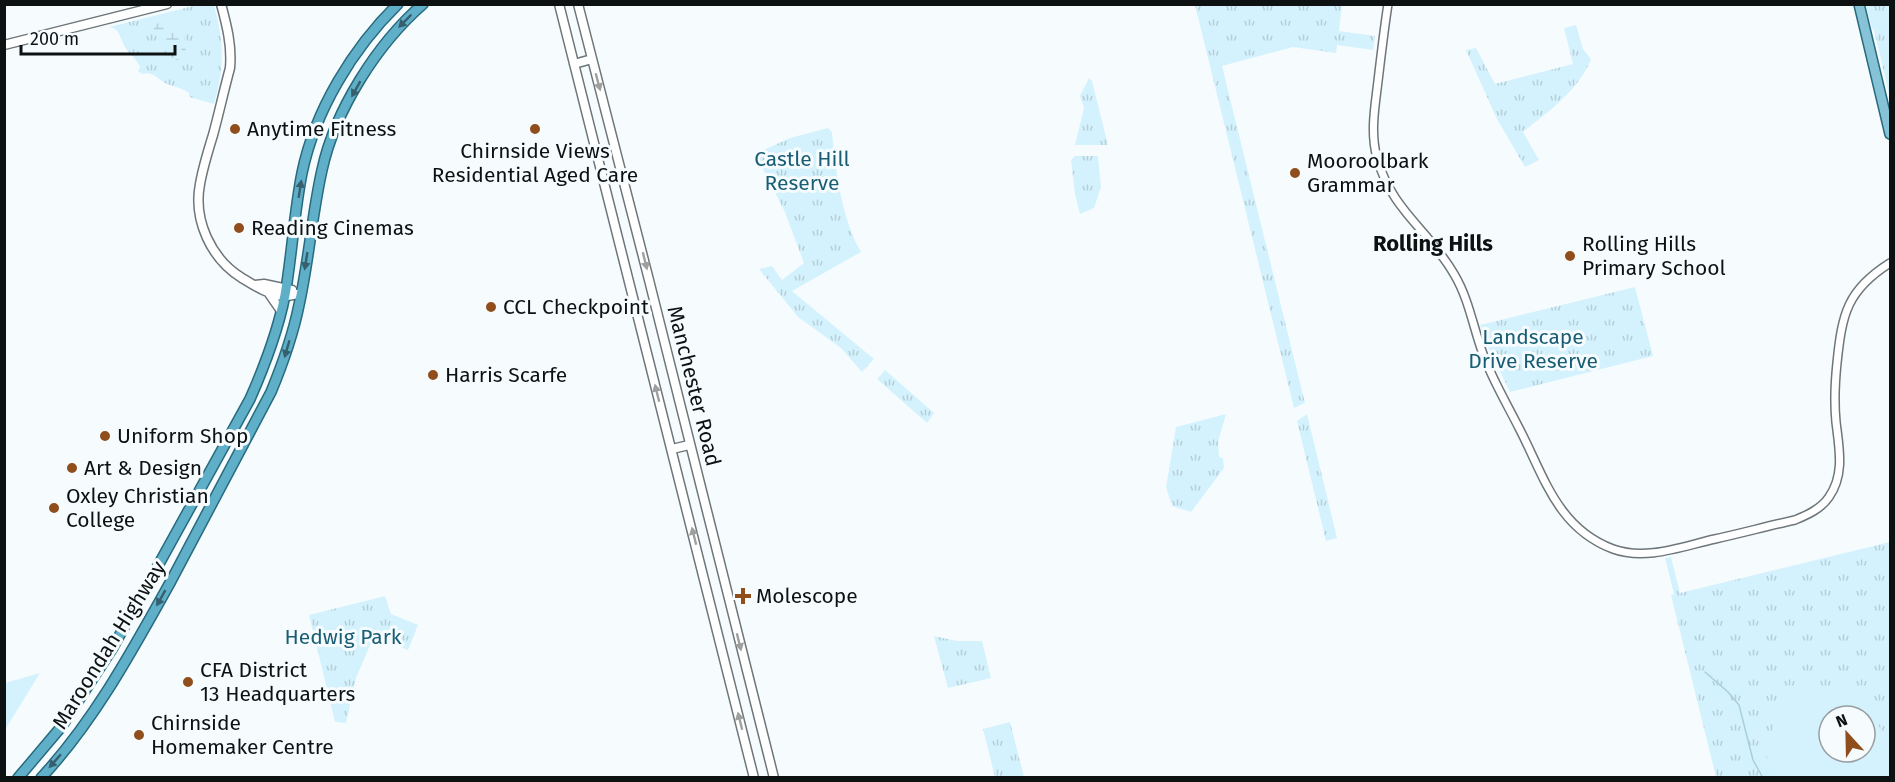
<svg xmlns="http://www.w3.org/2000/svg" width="1895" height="782" font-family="'Fira Sans',sans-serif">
  <defs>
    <pattern id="grass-tufts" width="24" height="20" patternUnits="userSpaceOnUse" patternTransform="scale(1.5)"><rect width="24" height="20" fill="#d4f2fd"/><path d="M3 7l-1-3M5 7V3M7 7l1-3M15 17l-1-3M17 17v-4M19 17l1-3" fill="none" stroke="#b5ced8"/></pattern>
    <pattern id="wetland-marsh" width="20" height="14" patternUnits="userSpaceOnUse" patternTransform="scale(1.5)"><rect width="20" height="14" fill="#d4f2fd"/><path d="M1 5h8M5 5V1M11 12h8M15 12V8" fill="none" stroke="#b5ced8"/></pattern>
  </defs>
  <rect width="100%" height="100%" fill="#f6fcfe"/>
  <!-- grass -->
  <path fill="url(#grass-tufts)" fill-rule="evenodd" d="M197,5H214C224,42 225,66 214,104L189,97V93C181,87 173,87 165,83C157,78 152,71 142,74L138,71L140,67C136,59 132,56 127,50C120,42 122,29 109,27Z
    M1195,5H1342L1339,31L1375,36L1373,50L1337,45L1336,53L1293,47L1222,66L1305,403L1294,408Z
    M1866,5H1890V98L1874,30L1872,29Z
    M1576,25L1583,49L1591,59C1580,89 1548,112 1523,132L1539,160L1525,167L1497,119L1466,50L1476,48L1495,84L1573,64L1564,28Z
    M1089,78L1092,81L1108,145H1075L1084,108L1080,96Z
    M828,128L832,132C836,171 841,217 861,252L792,291L874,359L862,372L841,348L798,317L759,269L772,266L782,280L804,263L784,210L755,154L790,138Z
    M1075,156H1098L1101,187L1094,208L1080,214L1075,194L1071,160Z
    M1635,287L1653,356L1510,392L1488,347L1480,325Z
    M885,370L934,413L927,423L877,379Z
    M1226,414L1218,442L1219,457L1223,458L1224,468L1191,512L1172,506L1166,487L1176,427Z
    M1307,414L1337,538L1326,541L1297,421Z
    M1890,542V777H1716L1671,595L1674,594L1665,558L1671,557L1680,593ZM1829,716H1865V752H1829Z
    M385,596L391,614L418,625L408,650L374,636L356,678L346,723L335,722L309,615Z
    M934,636L957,641H982L991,678L948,688Z
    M1010,722L1024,777H995L983,729Z"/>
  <!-- wetland -->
  <path fill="url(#wetland-marsh)" d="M171,19L179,22L186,43L185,58L179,61L171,57L153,31L156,24Z"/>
  <!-- pitch -->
  <path fill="#d4f2fd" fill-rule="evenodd" d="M40,673L5,730V683Z
    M1826,686C1865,693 1895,736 1889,777H1768C1765,752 1769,723 1788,703C1798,693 1813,690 1826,686ZM1829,716H1865V752H1829Z"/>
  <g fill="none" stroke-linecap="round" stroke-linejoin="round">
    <!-- stream -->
    <path stroke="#a9cfdd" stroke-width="1.5" d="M1705,672L1728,692L1739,705L1753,760L1763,778"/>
    <!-- tertiary casing -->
    <g stroke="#6d767a" stroke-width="10">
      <path id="tertiary" d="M1388,4C1384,30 1381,56 1378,81C1375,107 1370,132 1377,158C1392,211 1428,229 1454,274C1469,299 1473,327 1483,354C1492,379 1507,404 1519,428C1544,476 1557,528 1613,549C1646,561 1683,546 1715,539C1742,533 1768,526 1795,520C1807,515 1821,509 1829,497C1845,474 1839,448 1836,422C1834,402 1835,382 1837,363C1842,314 1847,290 1890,263"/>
    </g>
    <!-- secondary casing -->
    <g stroke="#6d767a" stroke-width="11">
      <path id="secondary" d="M221,4C227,26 232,46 230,68C224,90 219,113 213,135C208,151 203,167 200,184C193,220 211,259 242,278C255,286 269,295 284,296C289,297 296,294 301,293
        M559,4L754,778
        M578,4L649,280L774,778
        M4,45L167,4
        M574,64L592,59
        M255,285L264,284L292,290
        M268,292L281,311
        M672,449L689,445"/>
    </g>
    <!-- primary casing -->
    <g stroke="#286b7f" stroke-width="12">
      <path id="primary" d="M1859,4L1890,134"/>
    </g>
    <!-- trunk casing -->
    <g stroke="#286b7f" stroke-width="12">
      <path id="trunk" d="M18,778L62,726L112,649L250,399C265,365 278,331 285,295C292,255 294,213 302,173C315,110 353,48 398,4
        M41,778C95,720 133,649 171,581C205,518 238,455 271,392C283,363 293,335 299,305C309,260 312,214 322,170C335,110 377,44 423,4"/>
    </g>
    <!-- tertiary -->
    <use href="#tertiary" stroke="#fff" stroke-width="7"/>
    <!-- secondary -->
    <use href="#secondary" stroke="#fff" stroke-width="8"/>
    <!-- primary -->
    <use href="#primary" stroke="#87c3d6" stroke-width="9"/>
    <!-- trunk -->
    <use href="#trunk" stroke="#5fafc8" stroke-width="9"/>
  </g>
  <!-- one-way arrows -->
  <defs><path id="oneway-solid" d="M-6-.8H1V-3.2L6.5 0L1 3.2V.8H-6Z" transform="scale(1.5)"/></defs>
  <g fill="#36606d">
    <use href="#oneway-solid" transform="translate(405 21) rotate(135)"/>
    <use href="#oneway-solid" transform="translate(356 89) rotate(119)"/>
    <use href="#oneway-solid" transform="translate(300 189) rotate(-81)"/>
    <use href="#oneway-solid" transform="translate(306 261) rotate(99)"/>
    <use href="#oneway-solid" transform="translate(287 349) rotate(106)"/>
    <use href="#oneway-solid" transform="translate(161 598) rotate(119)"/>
    <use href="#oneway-solid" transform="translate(55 761) rotate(131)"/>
  </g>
  <g fill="#9ea0a0">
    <use href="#oneway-solid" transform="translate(598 82) rotate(75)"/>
    <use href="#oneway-solid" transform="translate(645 261) rotate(76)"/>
    <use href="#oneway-solid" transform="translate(657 393) rotate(-104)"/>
    <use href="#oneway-solid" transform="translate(694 536) rotate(-104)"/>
    <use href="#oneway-solid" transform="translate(739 642) rotate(76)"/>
    <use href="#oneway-solid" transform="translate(740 721) rotate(-104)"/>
  </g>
  <!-- markers -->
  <g fill="#904e1d" stroke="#f6fcfe" stroke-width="2">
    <circle cx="235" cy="129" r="6"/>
    <circle cx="535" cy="129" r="6"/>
    <circle cx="1295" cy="173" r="6"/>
    <circle cx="239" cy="228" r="6"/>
    <circle cx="1570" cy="256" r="6"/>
    <circle cx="491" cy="307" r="6"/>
    <circle cx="433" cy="375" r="6"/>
    <circle cx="105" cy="436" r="6"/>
    <circle cx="72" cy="468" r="6"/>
    <circle cx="54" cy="508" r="6"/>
    <path d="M740 587h6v6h6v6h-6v6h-6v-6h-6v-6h6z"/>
    <circle cx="188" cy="682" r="6"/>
    <circle cx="139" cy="735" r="6"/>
  </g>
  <g text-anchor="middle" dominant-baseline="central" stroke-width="6" stroke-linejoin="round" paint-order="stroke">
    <!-- poi labels -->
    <g font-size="21" fill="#0d1112" stroke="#f6fcfe" text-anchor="start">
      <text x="247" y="129">Anytime Fitness</text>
      <text x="535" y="151" text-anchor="middle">Chirnside Views<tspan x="535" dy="24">Residential Aged Care</tspan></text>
      <text x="1307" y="161">Mooroolbark<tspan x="1307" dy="24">Grammar</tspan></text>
      <text x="251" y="228">Reading Cinemas</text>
      <text x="1582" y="244">Rolling Hills<tspan x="1582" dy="24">Primary School</tspan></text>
      <text x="503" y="307">CCL Checkpoint</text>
      <text x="445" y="375">Harris Scarfe</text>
      <text x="117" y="436">Uniform Shop</text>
      <text x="84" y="468">Art &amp; Design</text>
      <text x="66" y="496">Oxley Christian<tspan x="66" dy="24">College</tspan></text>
      <text x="756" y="596">Molescope</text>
      <text x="200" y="670">CFA District<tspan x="200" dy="24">13 Headquarters</tspan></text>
      <text x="151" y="723">Chirnside<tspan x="151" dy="24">Homemaker Centre</tspan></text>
    </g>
    <!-- park labels -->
    <g font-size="21" fill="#185d73" stroke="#f6fcfe">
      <text x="802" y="159">Castle Hill<tspan x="802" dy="24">Reserve</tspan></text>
      <text x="1533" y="337">Landscape<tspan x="1533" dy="24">Drive Reserve</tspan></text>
      <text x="343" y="637">Hedwig Park</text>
    </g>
    <!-- street labels -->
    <g font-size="21" fill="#0d1112" stroke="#f6fcfe">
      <text transform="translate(694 386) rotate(76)">Manchester Road</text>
      <text transform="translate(109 645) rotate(-58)">Maroondah Highway</text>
    </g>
    <!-- neighbourhood labels -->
    <g font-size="22" font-weight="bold" fill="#0d1112" stroke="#f6fcfe">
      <text x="1433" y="243">Rolling Hills</text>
    </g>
  </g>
  <!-- border -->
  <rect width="1895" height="782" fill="none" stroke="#0d1112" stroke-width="12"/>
  <!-- north arrow -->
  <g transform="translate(1847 734) rotate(338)"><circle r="28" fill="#f6fcfe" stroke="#999ea0" stroke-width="1.5"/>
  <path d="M0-4.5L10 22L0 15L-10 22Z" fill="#904e1d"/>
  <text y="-9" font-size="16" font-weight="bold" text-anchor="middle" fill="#0d1112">N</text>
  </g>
  <!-- scale -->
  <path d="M21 45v9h154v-9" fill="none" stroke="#0d1112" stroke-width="3"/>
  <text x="30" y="45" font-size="18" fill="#0d1112" stroke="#f6fcfe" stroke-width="4.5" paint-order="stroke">200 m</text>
</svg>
